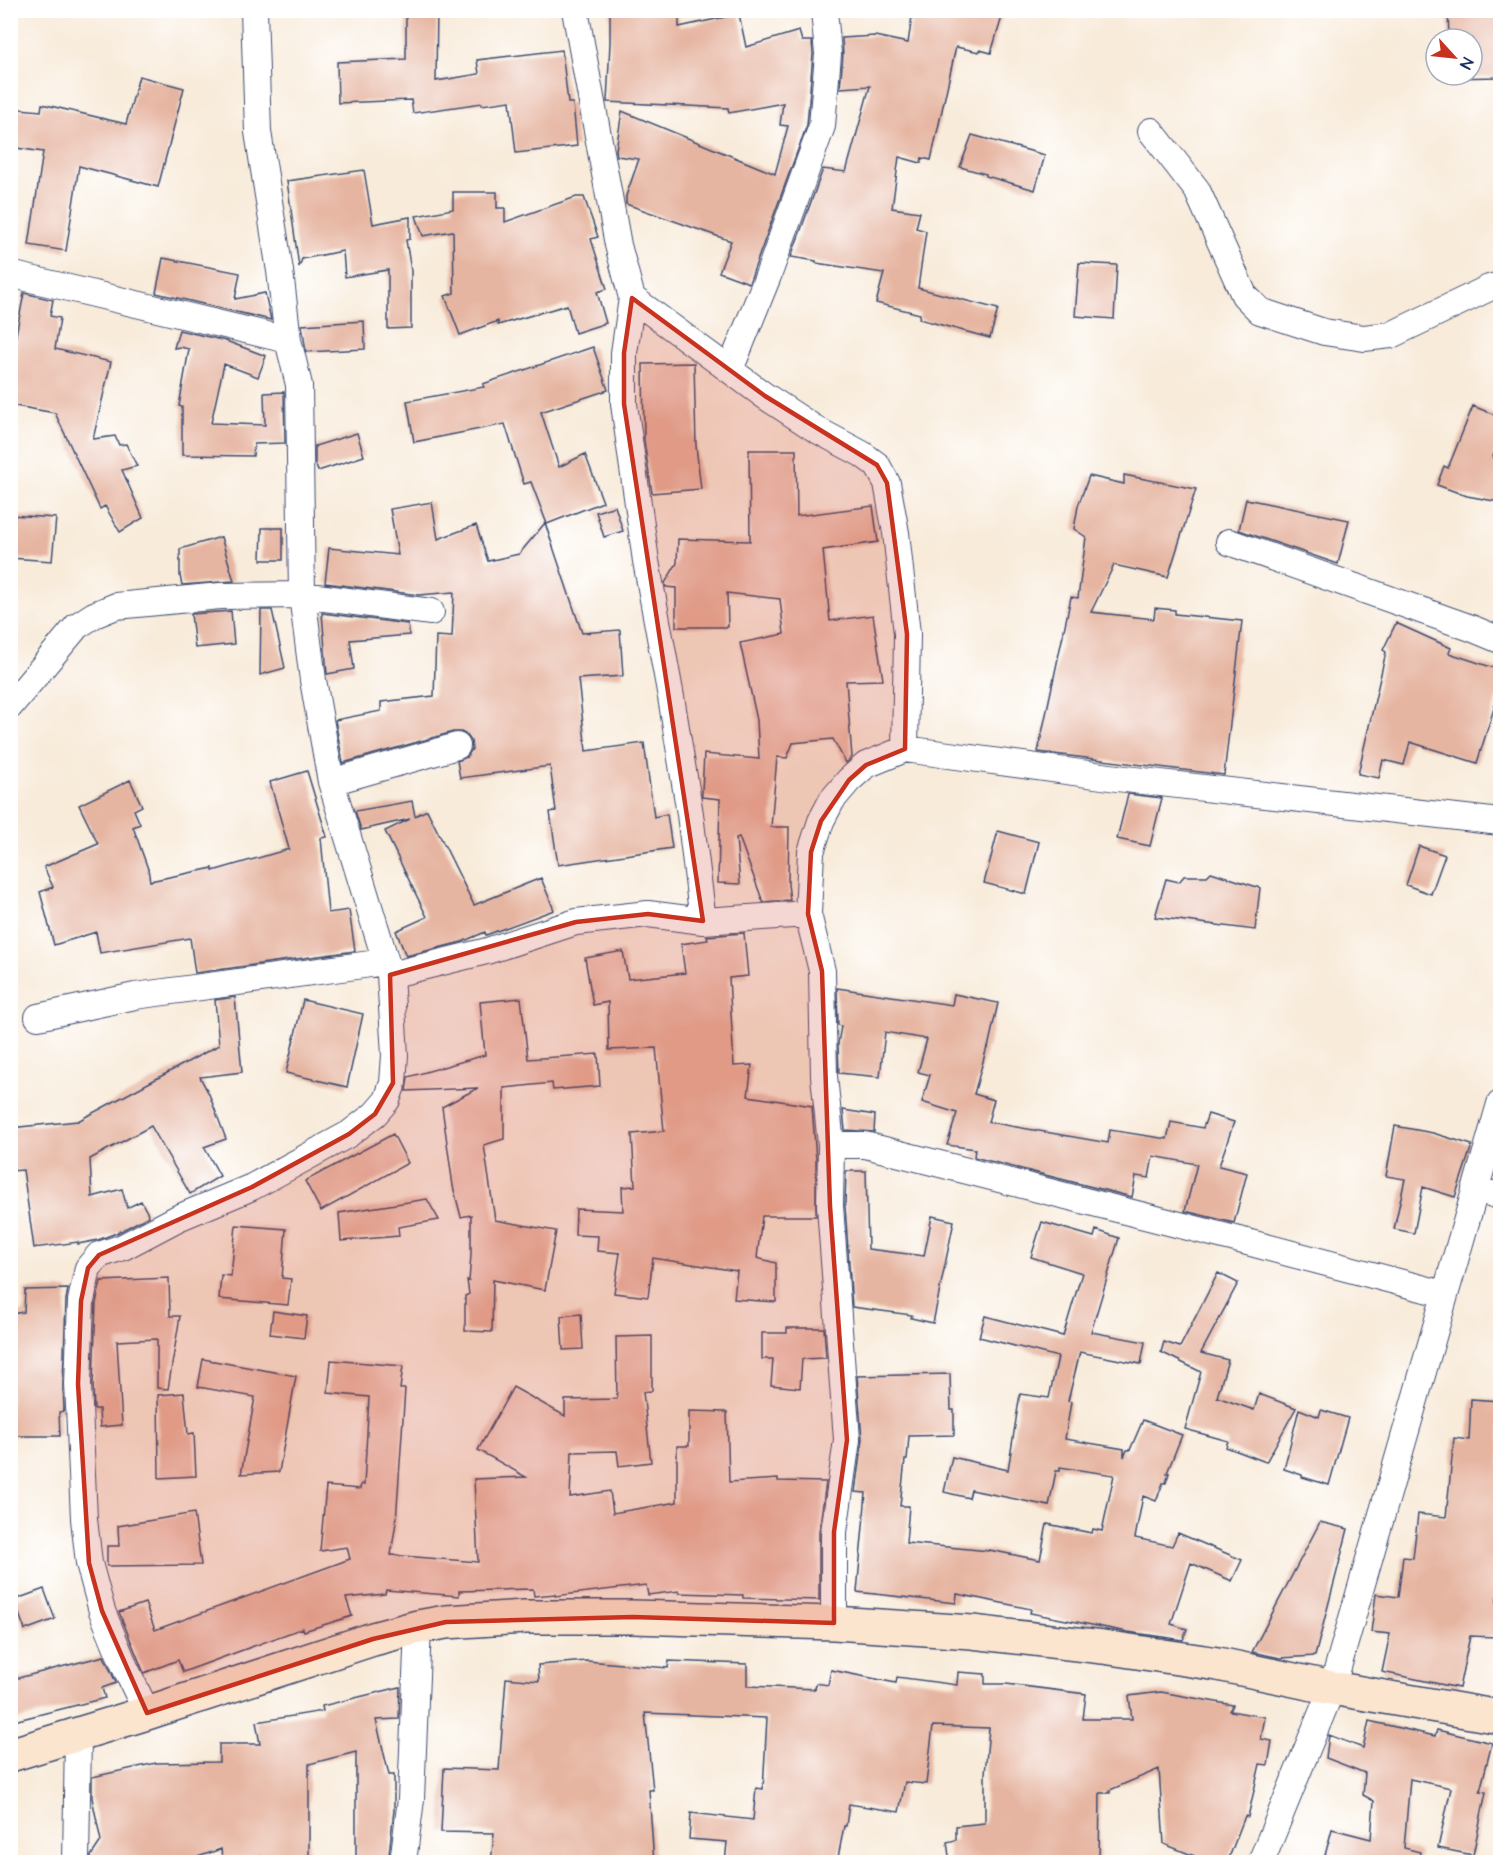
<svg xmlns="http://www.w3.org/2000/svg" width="1511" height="1873" font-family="'Architects Daughter',sans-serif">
  <rect width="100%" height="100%" fill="#fff"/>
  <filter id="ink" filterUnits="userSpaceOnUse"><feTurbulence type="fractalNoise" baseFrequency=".0167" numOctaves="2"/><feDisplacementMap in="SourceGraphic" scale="12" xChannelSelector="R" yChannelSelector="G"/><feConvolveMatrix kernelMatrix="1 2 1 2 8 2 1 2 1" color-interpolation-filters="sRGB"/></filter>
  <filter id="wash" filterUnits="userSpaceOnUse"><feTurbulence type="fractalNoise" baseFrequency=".008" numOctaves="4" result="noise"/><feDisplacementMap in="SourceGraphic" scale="24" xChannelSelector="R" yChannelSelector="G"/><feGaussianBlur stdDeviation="1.35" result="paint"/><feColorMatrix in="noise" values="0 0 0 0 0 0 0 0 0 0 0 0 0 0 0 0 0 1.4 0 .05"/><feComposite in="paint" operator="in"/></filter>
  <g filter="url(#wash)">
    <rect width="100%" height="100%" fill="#f8ebda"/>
    <g id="blocks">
      <!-- building -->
      <path fill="#e6b5a1" d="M406,10H437L436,81L479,74L477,60L562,50L568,103H573L577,146L516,153L510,101L482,105V103L413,113L411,100L338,103L337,62L406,59Z
        M610,10H679V27L739,14L746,47L799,31L802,41H812L813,54L807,125L749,283L719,272L731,241L626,204V196L639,159L617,156L616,150L622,111L775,174L788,126L780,125L783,103L729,113L728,108L607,102L610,43Z
        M913,10H980L1002,17L991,53L980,50L979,52L956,47L931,160L922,158L921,163L899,157L892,208L920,212L916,228L926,231L918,288L998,309L990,338L919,319L920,314L876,303L884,273L816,263V261L791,257L823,169L846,172L870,86L840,88L843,55L842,38L875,36L908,43Z
        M1448,10H1498L1499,77L1449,78V75H1472V39H1449Z
        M139,76L184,88L158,187L79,166L66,251L29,245L43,152L10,147V108L41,111L42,104L126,124Z
        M972,135L1045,155L1035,190L986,176V174L960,167Z
        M364,170L373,224L410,217V239L406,240L411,271V328L388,329V270L345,277L343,251L302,259L299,267L287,181Z
        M453,192H497V208H505V222L576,197H584L598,237L591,239L607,289L597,292L606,323L575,333L567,305L498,325V321L460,335L445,296L454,293L453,231L423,236L416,216L453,209Z
        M163,258L240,273L235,299L265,293L271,320L156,293Z
        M1079,263L1117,265L1114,319L1075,316Z
        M24,293L53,300L50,316L60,318L55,349L111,362L93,439L115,436L119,445L126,444L137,466L122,470L143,518L120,532L105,506L100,509L55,413L10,405V366Z
        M364,321L365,349L306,352L302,325Z
        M179,330L226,341L266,356L258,377L224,364L211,423L265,425L264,393L284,392L285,443L254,444L253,456L182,455V407L179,406L189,349L180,347L174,348Z
        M593,347L608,390L541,412L559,467L585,454L603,502L547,524L531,482L524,484L505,424L414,442L407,401L484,387L483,384Z
        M694,363L696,446L701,489L652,493L644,440L643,364Z
        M1473,406L1500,417V437L1493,457L1500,458V502L1467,496L1437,485L1444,466L1448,468Z
        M357,433L364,456L318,471L315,463V446Z
        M749,450H796L797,516L873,506L878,542L823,550L830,621L873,615L883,680L846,681L852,757L846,763L833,739L793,743L787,758L777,757L771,827H789L788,884L790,900L763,902L739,837L736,838L740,884L718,883L720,799L702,797V791L704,754L759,759L757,720L740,643L784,634L780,599L727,593L728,627H676V588L666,587L665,583L677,563L678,539L750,541Z
        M1124,475L1196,489L1168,577L1114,565L1091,612L1154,619L1155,608L1175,610V614L1242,621L1224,775L1038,752L1071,597L1078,598L1086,537L1074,529L1078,506L1089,476L1124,484Z
        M1246,499L1349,520L1338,564L1239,530Z
        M432,502L438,539L476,525L488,561L519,554L545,523L582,633L620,630L623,676L578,679L586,751L644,743L654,817L667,814L672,848L558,865L550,812L556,811L550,766L460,778L457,761L467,757L472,749L471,741L467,735L461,732H453L343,763L335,720L381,711V702L434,696L436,636L452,637L454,592L419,595L325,583L329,548L398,555L390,509Z
        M615,506L623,531L604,537L596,512Z
        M10,515L56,518L52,561L10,558Z
        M262,528H283V560H261Z
        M221,537L234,581L182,585L180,576V549Z
        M261,610H272L285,668L260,675Z
        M231,611L234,644L195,648L191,614Z
        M322,613L408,624L409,635L350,640L354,669L327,674Z
        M1396,623L1451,648L1449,653L1500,670V689L1477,763L1410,742L1404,765L1383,760L1379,778L1358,774L1386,652L1383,650Z
        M307,771L327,837L321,838L328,913L349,910L355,951L195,973L190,938L100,953L96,932L54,945L40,892L53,887L44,867L98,844L79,805L130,780L142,806L134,810L140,824L133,827L148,869L150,881L213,868V871L289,849L270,782Z
        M1128,794L1162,798L1150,846L1117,839Z
        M412,801L415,816L427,810L474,905L541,878L554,910L486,935L485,932L462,942L406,956L396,931L427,917L385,831L410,819L361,830L355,811Z
        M998,831L1039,842L1026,894L984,883Z
        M1419,846L1445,855L1431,894L1406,885Z
        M1211,872L1260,888L1255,930L1155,917L1166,879L1179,882L1184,876H1207Z
        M744,933L748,976L729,978L734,1066L752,1065L748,1096L812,1106L816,1160V1216H762L757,1258L776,1263V1302L734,1299L737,1271L653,1258L648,1297L614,1293L620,1253L597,1251L598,1236L575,1235L576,1209L623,1211L622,1187L635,1186L632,1134L664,1131L656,1048L609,1050L608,1002L593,1005L585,958L623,951L628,979L685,973L681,944L708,940L707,936Z
        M837,988L952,1005L954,994L998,1003L988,1048L987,1047L974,1094L994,1100L988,1122L1108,1143L1110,1130L1167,1139L1171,1122L1203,1128L1208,1114L1234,1122L1219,1166L1247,1173L1234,1223L1185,1211L1197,1164L1153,1156L1149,1178L1136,1176L1132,1197L974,1157L975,1149L947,1145L957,1113L922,1102L930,1075L918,1072L927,1039L885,1032L880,1077L839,1073L838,1044L841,1026L838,1025Z
        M235,997L242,1072L200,1077L209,1094L226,1139L204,1147L220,1176L190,1194L151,1126L90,1159L92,1197L122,1189L127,1208L141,1201L149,1216L119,1232L98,1240L78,1244V1242L34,1248L23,1170L10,1171V1128L78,1121L219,1045L215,1000Z
        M521,998L528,1059L598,1054L600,1086L553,1090L552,1083L504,1088V1139L484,1145L495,1220L556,1231L545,1290L493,1280L492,1332L465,1331V1296L469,1294L467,1280L469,1281L471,1255V1215L461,1217L453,1186L442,1107L478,1088L406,1091L408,1077L485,1055L480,1002Z
        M303,1000L363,1014L347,1087L286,1073Z
        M843,1110L875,1115L874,1132L845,1130Z
        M1395,1126L1433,1133L1472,1145L1455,1197L1423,1187L1414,1233L1394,1229L1405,1179L1386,1176Z
        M393,1134L408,1163L321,1211L305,1181Z
        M846,1171H866L868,1249L924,1256L932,1216L954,1221L933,1323L911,1318L912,1315L852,1307L845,1206Z
        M427,1199L439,1220L398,1227L399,1236L341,1241L339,1213Z
        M1042,1222L1094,1237L1096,1230L1119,1238L1091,1332L1145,1342L1141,1364L1080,1352L1068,1401L1071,1402L1065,1439L1124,1449V1457L1127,1450H1130L1143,1420L1182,1435L1167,1473H1169L1166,1483H1163L1156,1501L1143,1496L1135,1538L1172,1546L1178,1533L1242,1560L1232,1581L1191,1563L1171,1624L1187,1629L1183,1640L1128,1632L1030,1613L1031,1609L957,1594L956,1603L857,1592L866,1493L855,1492L862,1439L857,1376L950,1374L951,1410H954V1435L909,1436L907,1460H905L900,1506H909L906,1543L989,1551V1550L1040,1560L1047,1524L1092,1533L1093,1529L1102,1531L1114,1475L1060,1467V1471H1056L1049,1506L971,1490L969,1498L944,1492L952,1457L1008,1470L1020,1394L1049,1398L1058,1357L979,1337L985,1316L1063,1336L1082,1273L1031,1257Z
        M236,1225L286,1229L282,1278L291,1279L288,1305L219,1299L221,1275L231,1276Z
        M1218,1273L1238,1283L1201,1353L1228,1360L1217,1397L1254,1410L1259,1394L1296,1408L1266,1462L1226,1447L1228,1441L1185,1429L1201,1372L1161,1352L1164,1342L1180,1347Z
        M169,1278L170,1316H180L168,1389L157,1388V1339L117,1341L122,1425L100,1427L99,1409H94L93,1384L96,1303L101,1281Z
        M68,1289L66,1300L63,1383L64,1411L59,1412L60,1436H10V1314L24,1312L25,1290Z
        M273,1311L307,1316L304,1338L270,1334Z
        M581,1314L583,1349L563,1350L561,1316Z
        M787,1328H824L826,1358L802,1359L800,1388L771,1385L773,1359H762V1333H787Z
        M652,1336V1391L643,1392L651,1462L619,1466L617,1451L572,1452L570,1497L610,1491L613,1513L677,1502V1446H689V1411L727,1412L729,1482L778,1479V1481L826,1482L819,1532V1600L743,1598V1595L679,1593V1591L648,1595L646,1585L555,1596V1594L534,1596L533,1589L459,1591V1596L386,1590L385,1594L346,1598L352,1616L304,1631L303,1628L183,1672L178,1660L144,1673L119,1612L145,1603L155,1630L350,1559L347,1547L320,1551L326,1486L360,1489L361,1484L364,1485L369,1397L328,1393L331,1360L403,1366L400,1389H405L396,1522L391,1555L478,1562L474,1479L526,1477L478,1450L513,1387L565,1416V1400L617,1399L616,1337Z
        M203,1359L296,1376L279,1472L241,1474L255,1397L198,1387Z
        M184,1393L188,1434L194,1433L196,1476L159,1478L158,1395Z
        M1471,1399L1500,1401V1597H1497L1496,1637L1470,1636L1459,1688L1382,1672L1390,1634L1371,1632L1376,1594L1398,1597L1403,1557L1413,1558L1418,1514L1446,1517L1454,1438L1469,1440Z
        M1299,1409L1319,1417L1321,1410L1348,1418L1329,1485L1302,1477V1475L1284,1469Z
        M194,1513L201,1565L107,1566V1546H119L118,1526Z
        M1320,1522L1348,1529L1315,1656L1280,1658L1252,1652Z
        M44,1589L55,1619L25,1630L14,1600Z
        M104,1656L116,1683L102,1688L105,1698L10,1722V1680Z
        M587,1661L668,1668L669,1661L747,1664V1686L815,1689L816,1683L828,1685L831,1670L896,1683L897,1677L957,1685L958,1672L985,1674V1684H1006L1086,1694L1083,1719H1132L1129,1696L1161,1692L1233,1705L1230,1711L1265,1717L1261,1739L1272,1741L1268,1765L1260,1764L1248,1817L1245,1816L1227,1863H1212L1164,1844L1159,1769L1110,1790V1793H1100L1099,1863H950L947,1842L956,1840V1826L985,1823V1774L989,1728L933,1726L926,1784L905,1782L899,1812L849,1804L846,1826H844L837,1863H725L727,1842L689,1839L691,1813L753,1820L756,1788L763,1789L767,1718L645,1713L653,1790H649L654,1863H491L494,1833L441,1832L444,1768L499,1770L506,1678L539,1681L538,1665Z
        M400,1687L399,1719L376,1720L389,1775H394V1810L388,1863H356V1752L309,1764V1863H260L261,1856L222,1858L221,1849L180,1863H91V1856L101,1841L92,1798V1777L156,1763L219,1762V1744H260L256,1722L323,1711L322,1706Z
        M1369,1721L1435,1736L1437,1730L1492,1743L1480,1791L1486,1792L1473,1855L1438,1848L1451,1788L1410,1779L1404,1848L1420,1852L1418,1862L1348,1857L1346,1863H1323L1332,1829L1371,1839L1374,1801L1363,1795L1365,1773L1326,1758L1329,1735L1363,1748Z"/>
    </g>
  </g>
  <g filter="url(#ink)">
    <use href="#blocks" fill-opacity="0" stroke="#3c4b71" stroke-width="1.5"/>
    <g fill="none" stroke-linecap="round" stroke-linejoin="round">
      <!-- street casing -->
      <g stroke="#3c4b71" stroke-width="28">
        <path id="street" d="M575,10L618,245L632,298L624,353V404L646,561L671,697L690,814L703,921
          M1151,131L1197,190L1244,295L1260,311L1324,332L1364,338L1391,335L1489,288L1500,285
          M10,274L288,340
          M632,298L765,396L817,430L862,454L877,465L887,483L896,533L907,634L905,749
          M730,370L768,276L822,126L828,54L824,10
          M1229,542L1471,628L1500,640
          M10,706L77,626L94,615L116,606L220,596L302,595L431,612
          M331,782L457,746
          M390,975L487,951L576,922L648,914L703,921L808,914
          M38,1017L135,996L385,962
          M831,1145H865L1247,1242L1444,1294
          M1475,1189L1500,1196
          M834,1623V1532L847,1440L830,1206L831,1145L824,1076L822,971L808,914L811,852L821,821L832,800L849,780L866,765L905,749L1117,778L1500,822
          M147,1713L125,1667L102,1611L89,1563L84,1519L78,1384L81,1301L88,1268L99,1255L123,1247L178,1218L252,1187L349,1134L375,1114L387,1100L393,1083L395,1055L390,975L331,782L313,680L302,595L299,385L288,340L280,271L258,132L254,10
          M76,1862L78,1734
          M403,1862L411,1799L418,1627
          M1261,1862L1332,1688L1500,1104"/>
      </g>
      <!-- secondary casing -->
      <g stroke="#3c4b71" stroke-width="36">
        <path id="secondary" d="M10,1755L147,1713L373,1639L418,1627L446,1622L525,1617H633L834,1623L972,1632L1103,1647L1218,1664L1332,1688L1500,1717"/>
      </g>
      <!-- street -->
      <use href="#street" stroke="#fff" stroke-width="26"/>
      <!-- secondary -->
      <use href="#secondary" stroke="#fce5cf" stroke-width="33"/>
    </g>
  </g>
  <!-- marked area -->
  <path fill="#c8321e" fill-opacity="0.2" stroke="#c8321e" stroke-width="4.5" stroke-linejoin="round" d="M632,298L765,396L877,465L887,483L907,634L905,749L866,765L849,780L821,821L811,852L808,914L822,971L830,1206L847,1440L834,1532V1623L633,1617L446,1622L373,1639L147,1713L102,1611L89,1563L78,1384L81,1301L88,1268L99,1255L252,1187L349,1134L375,1114L393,1083L390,975L576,922L648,914L703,921L624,404V353Z"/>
  <!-- margin -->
  <rect width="1511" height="1873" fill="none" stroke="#fff" stroke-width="36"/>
  <!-- north arrow -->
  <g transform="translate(1454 57) rotate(117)"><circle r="28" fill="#ffffff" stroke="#a4acbf" stroke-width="1.5"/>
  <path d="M0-4.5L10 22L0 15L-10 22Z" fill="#c8321e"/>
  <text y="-9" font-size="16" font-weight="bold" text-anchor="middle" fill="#1b2f5e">N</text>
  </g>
</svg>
